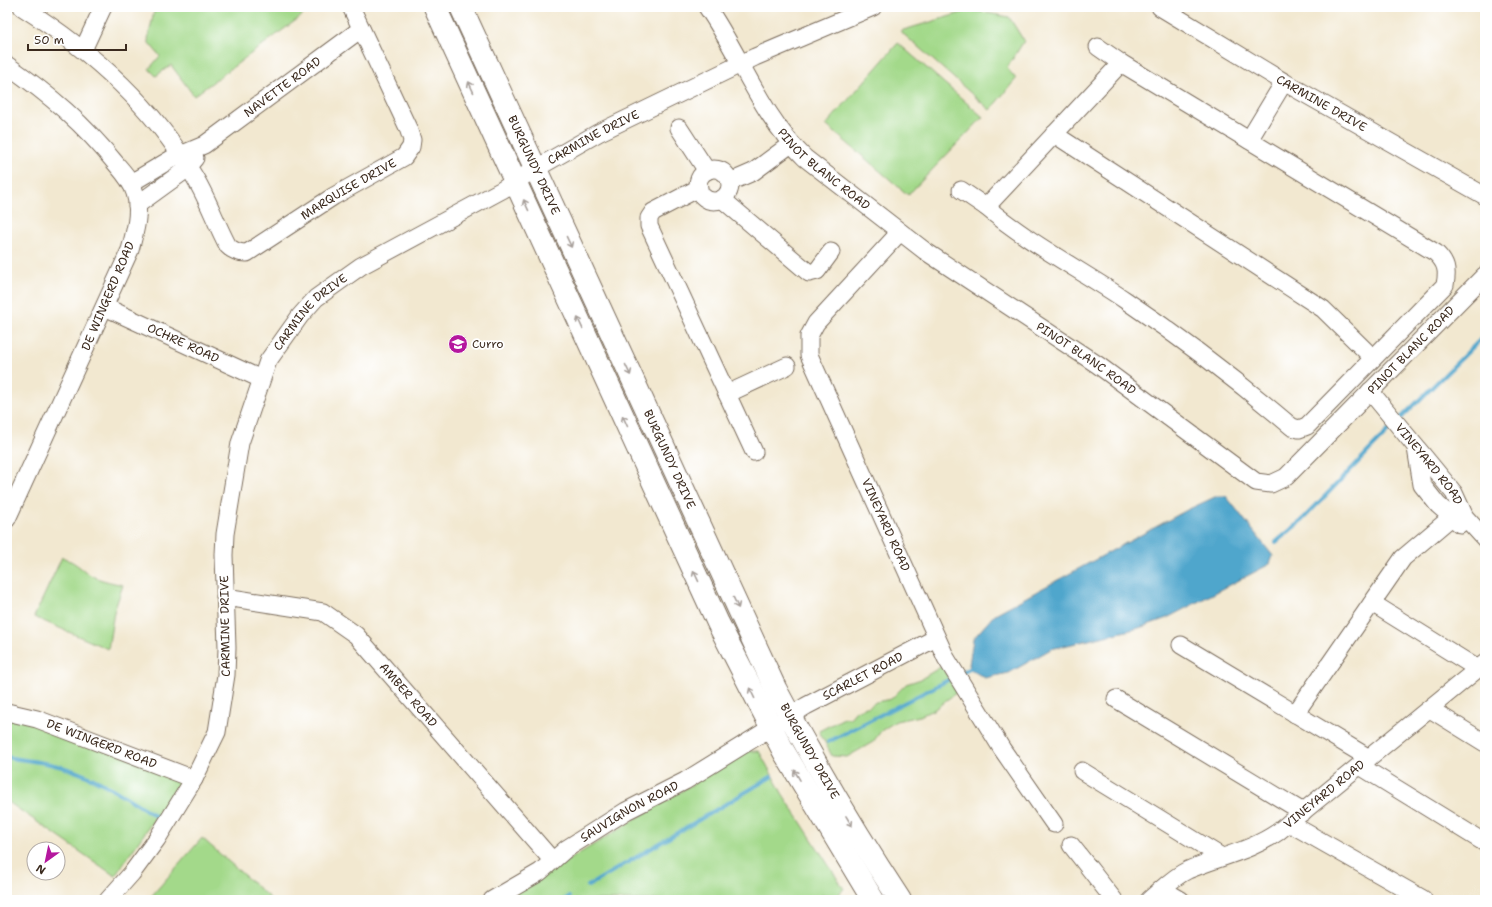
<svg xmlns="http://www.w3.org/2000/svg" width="1492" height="907" font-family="'Shantell Sans',sans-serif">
  <rect width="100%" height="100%" fill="#fff"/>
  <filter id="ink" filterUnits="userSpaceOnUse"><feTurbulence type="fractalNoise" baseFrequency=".025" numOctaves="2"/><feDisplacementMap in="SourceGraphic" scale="8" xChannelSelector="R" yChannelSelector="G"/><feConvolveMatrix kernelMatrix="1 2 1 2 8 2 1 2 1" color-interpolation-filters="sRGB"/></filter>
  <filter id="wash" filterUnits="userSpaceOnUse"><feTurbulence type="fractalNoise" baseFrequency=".012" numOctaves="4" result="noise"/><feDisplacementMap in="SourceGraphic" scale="16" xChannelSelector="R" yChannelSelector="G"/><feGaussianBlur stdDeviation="0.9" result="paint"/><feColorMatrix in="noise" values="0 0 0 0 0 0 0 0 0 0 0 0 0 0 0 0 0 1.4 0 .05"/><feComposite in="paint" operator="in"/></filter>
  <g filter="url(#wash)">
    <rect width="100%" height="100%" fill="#f2e8d0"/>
    <!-- green -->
    <path fill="#a3d98a" stroke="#6f8254" d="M155,7H299L303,15L194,96L171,65L156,76L149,69L160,56L149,43L148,39Z
      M971,10L1009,17L1024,41L1007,68L1016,79L990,110L900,31Z
      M898,43L983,117L908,195L826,125Z
      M62,557C74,562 77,565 86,572C96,580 111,582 123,585L114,612L108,649L34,617Z
      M942,666L957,692L935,709L920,716L896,721L881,731L873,742L847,757L832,756L819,731L844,718H850L856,711L865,707H868L876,702L891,699L906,684L921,679Z
      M7,712L184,776L115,876L7,801Z
      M747,751H759L782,793L844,889L836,896L822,895L817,900H503Z
      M202,838L272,900H148Z"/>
    <!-- water -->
    <path fill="#50a6cc" stroke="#466875" d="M1217,496H1226L1273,556L1270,564L1167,618L1139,628L1051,649L1009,673L985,678L973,671L969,665L973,639L995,614L1187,510Z"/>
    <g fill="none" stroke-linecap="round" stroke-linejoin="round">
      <!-- stream -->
      <path stroke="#50a6cc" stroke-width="4" d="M1399,420L1485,335
        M1276,542L1300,522L1394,425
        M960,674L975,666
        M828,742L954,677
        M7,757C21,760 36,761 50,764C90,772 123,795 157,817
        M588,886L771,777
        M564,900L569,897"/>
    </g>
  </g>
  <g filter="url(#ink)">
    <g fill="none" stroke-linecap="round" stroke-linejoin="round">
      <!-- minor casing -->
      <g stroke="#7b6c5c" stroke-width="19">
        <g id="minor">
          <path id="s1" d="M22,7C90,50 151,104 192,173C207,196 215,222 228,246C233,251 240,253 247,253L334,196L404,157L411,147L412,140L408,128L351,7"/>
          <path id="s2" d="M707,7C741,56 761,116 805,158L925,251L1098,365L1256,482L1271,484L1286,477L1485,275"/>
          <path id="s3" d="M1160,7L1284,82L1485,196"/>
          <path d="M1098,47L1121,63"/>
          <path d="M83,50L103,7"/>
          <path d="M1121,63L1436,253C1446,263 1448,270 1445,285L1307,426L1299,429L1292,427C1239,382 1183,339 1125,300C1079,269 1029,243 986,207Z"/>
          <path d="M7,65C50,95 84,124 117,165C124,173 132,182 135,193C141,211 135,232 130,250L7,519"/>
          <path d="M679,128L707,171"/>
          <path d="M1054,134L1323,309L1373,358"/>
          <path d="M1249,140L1284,82"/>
          <circle cx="714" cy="185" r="16"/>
          <path d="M730,182L753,172L791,144"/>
          <path id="s4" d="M131,183L173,158L204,145L361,29"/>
          <path d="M699,188L653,212L649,218V226L754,452"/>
          <path d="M961,190L986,207"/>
          <path d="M722,199L809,273L817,271L831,252"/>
          <path d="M137,205L184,171L195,158"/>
          <path id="s5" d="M900,232L816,323L809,336V355L946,658L1002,749L1054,824"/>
          <path id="s6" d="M105,307L261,379"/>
          <path id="s7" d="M1370,391L1454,493L1465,517L1485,539"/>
          <path d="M727,394L787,366"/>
          <path d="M1416,448L1422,485L1438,505L1460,524"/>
          <path id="s8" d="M225,597L323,612L356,635L552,860"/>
          <path d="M1372,603L1478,669"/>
          <path d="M1181,645L1369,758"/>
          <path d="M1116,699L1303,812"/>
          <path d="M1430,709L1485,743"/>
          <path id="s9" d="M7,712L37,719L194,779"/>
          <path d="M1295,714L1403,558L1461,509"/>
          <path d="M1360,766L1485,843"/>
          <path d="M1082,771L1222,857"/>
          <path d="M1289,823L1423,899"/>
          <path d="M1071,845L1114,900"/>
          <path d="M1162,889L1181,900"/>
          <path id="s10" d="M108,900L132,873L157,839L194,779L217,732L226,675L227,648L224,555L225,534L240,443L268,361L300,316L316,298L361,266L502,190L535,169L598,133L755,57L873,7"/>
          <path id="s11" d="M492,900L540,872L566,849L626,811L685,781L806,706L936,638"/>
          <path id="s12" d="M1149,900C1161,890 1173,877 1188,870C1218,857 1251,851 1278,832L1485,663"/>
        </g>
      </g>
      <!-- major casing -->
      <g stroke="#7b6c5c" stroke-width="24">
        <g id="major">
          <path d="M435,7L718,623L784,752L873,900"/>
          <path id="s13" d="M461,7L776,690C814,762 855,832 900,900"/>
        </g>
      </g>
      <!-- minor -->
      <use href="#minor" stroke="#fff" stroke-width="17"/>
      <!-- major -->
      <use href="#major" stroke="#fff" stroke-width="22"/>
    </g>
    <!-- one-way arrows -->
    <defs><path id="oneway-shaft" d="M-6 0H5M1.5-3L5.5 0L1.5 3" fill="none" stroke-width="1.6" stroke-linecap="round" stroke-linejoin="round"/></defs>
    <g stroke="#a79f9a">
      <use href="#oneway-shaft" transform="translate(471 87) rotate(-115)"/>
      <use href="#oneway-shaft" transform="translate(526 205) rotate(-115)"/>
      <use href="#oneway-shaft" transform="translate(569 242) rotate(65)"/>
      <use href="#oneway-shaft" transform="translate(580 323) rotate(-115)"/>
      <use href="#oneway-shaft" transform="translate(628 370) rotate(65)"/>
      <use href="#oneway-shaft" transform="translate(625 421) rotate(-114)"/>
      <use href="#oneway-shaft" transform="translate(696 576) rotate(-115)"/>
      <use href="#oneway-shaft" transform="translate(736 603) rotate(65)"/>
      <use href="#oneway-shaft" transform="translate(752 693) rotate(-116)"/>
      <use href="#oneway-shaft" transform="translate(797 775) rotate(-120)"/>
      <use href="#oneway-shaft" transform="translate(849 821) rotate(59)"/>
    </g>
  </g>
  <!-- icons -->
  <defs>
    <g id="school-disc" transform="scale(1)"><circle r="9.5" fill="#b5179e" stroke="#fff"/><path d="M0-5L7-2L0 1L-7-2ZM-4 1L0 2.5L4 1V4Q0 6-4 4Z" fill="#fff"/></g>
  </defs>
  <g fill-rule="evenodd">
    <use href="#school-disc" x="458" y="344"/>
  </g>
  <g text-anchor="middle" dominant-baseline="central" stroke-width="3.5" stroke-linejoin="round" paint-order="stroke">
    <!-- street labels -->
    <g font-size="12" fill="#3b2a1e" stroke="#fff">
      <text stroke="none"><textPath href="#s4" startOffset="180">NAVETTE ROAD</textPath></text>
      <text stroke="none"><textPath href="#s3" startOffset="188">CARMINE DRIVE</textPath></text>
      <text stroke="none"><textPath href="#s10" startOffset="979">CARMINE DRIVE</textPath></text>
      <text stroke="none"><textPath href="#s13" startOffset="174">BURGUNDY DRIVE</textPath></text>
      <text stroke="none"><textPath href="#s2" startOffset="202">PINOT BLANC ROAD</textPath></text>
      <text stroke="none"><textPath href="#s1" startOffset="462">MARQUISE DRIVE</textPath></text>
      <text transform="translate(108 296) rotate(-67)">DE WINGERD ROAD</text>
      <text stroke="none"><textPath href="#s10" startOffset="644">CARMINE DRIVE</textPath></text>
      <text stroke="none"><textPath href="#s6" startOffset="86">OCHRE ROAD</textPath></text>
      <text stroke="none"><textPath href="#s2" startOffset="946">PINOT BLANC ROAD</textPath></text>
      <text stroke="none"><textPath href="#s2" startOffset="526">PINOT BLANC ROAD</textPath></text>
      <text stroke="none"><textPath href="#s13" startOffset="498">BURGUNDY DRIVE</textPath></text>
      <text stroke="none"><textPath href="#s7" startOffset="94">VINEYARD ROAD</textPath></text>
      <text stroke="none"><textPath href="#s5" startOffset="344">VINEYARD ROAD</textPath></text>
      <text transform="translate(225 626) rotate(-91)">CARMINE DRIVE</text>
      <text stroke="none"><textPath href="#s11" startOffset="434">SCARLET ROAD</textPath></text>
      <text stroke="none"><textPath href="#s8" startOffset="219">AMBER ROAD</textPath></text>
      <text stroke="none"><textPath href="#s9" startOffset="100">DE WINGERD ROAD</textPath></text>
      <text stroke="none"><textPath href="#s13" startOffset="822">BURGUNDY DRIVE</textPath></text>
      <text stroke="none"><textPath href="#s12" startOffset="207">VINEYARD ROAD</textPath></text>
      <text stroke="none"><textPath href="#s11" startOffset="164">SAUVIGNON ROAD</textPath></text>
    </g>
    <!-- poi labels -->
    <g font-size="12" fill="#3b2a1e" stroke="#fff" text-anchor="start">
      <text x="472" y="344">Curro</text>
    </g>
  </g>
  <!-- margin -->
  <rect width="1492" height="907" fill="none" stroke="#fff" stroke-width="24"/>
  <!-- north arrow -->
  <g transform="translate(46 861) rotate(213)"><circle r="19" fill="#ffffff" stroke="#b1aaa5"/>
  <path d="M0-3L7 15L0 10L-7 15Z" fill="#b5179e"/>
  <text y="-6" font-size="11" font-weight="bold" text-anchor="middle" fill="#3b2a1e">N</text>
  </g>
  <!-- scale -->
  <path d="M28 44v6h98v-6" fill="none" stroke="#3b2a1e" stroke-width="2"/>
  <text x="34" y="44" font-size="12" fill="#3b2a1e" stroke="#ffffff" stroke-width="3" paint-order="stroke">50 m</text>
</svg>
